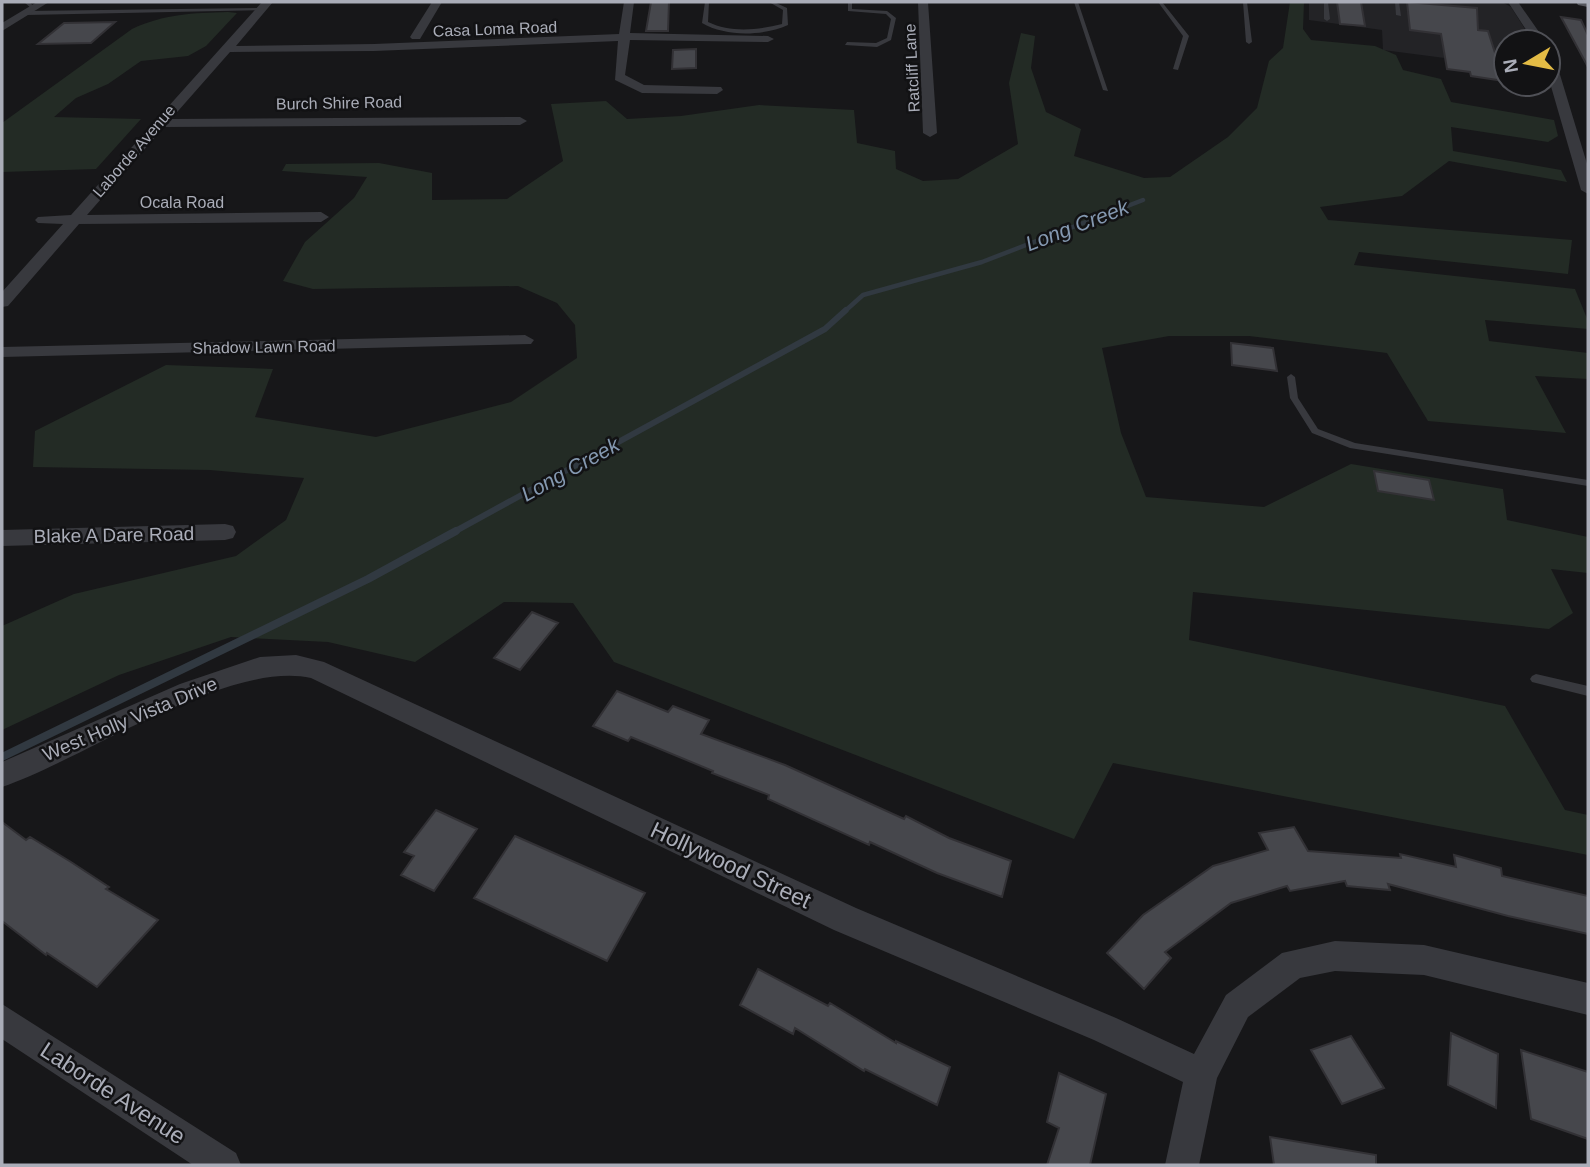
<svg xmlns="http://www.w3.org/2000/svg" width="1590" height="1167" font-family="Arial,sans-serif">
  <rect width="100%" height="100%" fill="#171719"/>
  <!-- built -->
  <path fill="#232326" d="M1309,2H1502L1511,7L1533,42H1506V66L1383,50L1382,30L1309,20Z"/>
  <!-- green -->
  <path fill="#232b25" d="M1290,2H1304L1303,29L1311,40L1375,46L1396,55L1403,70L1441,79L1451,102L1554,120L1558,136L1548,142L1451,127L1453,151L1561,170L1567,182L1449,161L1402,196L1320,207L1328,220L1572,240L1568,274L1359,252L1354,265L1575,289L1588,321V329L1485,320L1489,341L1588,353V379L1535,376L1566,433L1428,421L1387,353L1249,336H1169L1102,348L1121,433L1146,497L1264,507L1351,464L1503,489L1507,520L1588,537V573L1551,569L1573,613L1549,629L1193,592L1189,640L1505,706L1565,810L1588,815V855L1113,763L1074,839L614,662L573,603L504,602L415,662L328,642L231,637L119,675L2,730V626L74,594L236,556L286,520L304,478L210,470L33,467L35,431L166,365L273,369L255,417L376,437L511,402L577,358L575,325L557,303L518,286L313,289L283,281L305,242L354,198L367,177L282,171L286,164L379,163L432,173V200L507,199L563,161L551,104L606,101L627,119L681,116L759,105L854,110L857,143L895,151L896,169L923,181L958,179L1018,144L1009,83L1021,33L1035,36L1031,68L1046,112L1081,129L1074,156L1144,178L1170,177L1228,137L1257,108L1269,61L1283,48Z
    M228,12L237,13L206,46L188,56L141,61L108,84L76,98L54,117L141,119L96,169L2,172V123L132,29C164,14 193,13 228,12Z"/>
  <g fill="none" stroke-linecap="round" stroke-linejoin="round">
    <!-- stream-far2 -->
    <path stroke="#313941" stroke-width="4.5" d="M844,312L863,295L982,262L1143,200"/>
    <!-- stream-far1 -->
    <path stroke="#313941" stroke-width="6" d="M452,533L825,329L846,310"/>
    <!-- stream -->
    <path stroke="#313941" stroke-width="8" d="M2,757L368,579L456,531"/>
  </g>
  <!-- building -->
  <path fill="#46474c" stroke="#323135" stroke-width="2" d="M651,2H669L668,31H646Z
    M1337,2H1361L1365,26L1340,24Z
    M1407,2L1477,8L1478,30L1488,31L1504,81L1471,76L1470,72L1447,69L1441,34L1410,30Z
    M1561,17L1581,20L1588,35V67Z
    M115,22L91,43L38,44L64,23Z
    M696,49V68L672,69L673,50Z
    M1231,343L1273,348L1277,371L1232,365Z
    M1374,471L1429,480L1434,500L1378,491Z
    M532,612L558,623L520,670L494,658Z
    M617,691L668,712L673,706L709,720L701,734L785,765L904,819L906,816L949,838L1011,861L1002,897L937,873L870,842L869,845L768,799L769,795L712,773L713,771L631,737L628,741L593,726Z
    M436,810L477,829L434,891L401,875L414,856L404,852Z
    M2,822L26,840L30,837L71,862L109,887L106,889L158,920L97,987L47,953L46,955L2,921Z
    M1294,827L1308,851L1401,858L1400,854L1456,867L1454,855L1501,868L1502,876L1588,896V934L1508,916L1388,884L1390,890L1347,886L1345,881L1290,891L1287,886L1231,903L1165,952L1171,958L1144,989L1107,953L1143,915L1213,866L1268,850L1259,833Z
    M515,836L645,893L607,961L474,898Z
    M758,969L828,1006L830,1003L896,1043V1041L950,1067L937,1105L865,1069L864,1071L795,1028L793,1034L740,1005Z
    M1451,1033L1498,1054L1496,1108L1448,1085Z
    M1351,1036L1384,1088L1342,1104L1311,1050Z
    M1521,1050L1588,1072V1139L1531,1119Z
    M1059,1073L1106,1094L1090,1165H1047L1059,1128L1047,1122Z
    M1270,1137L1376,1155V1165H1274Z"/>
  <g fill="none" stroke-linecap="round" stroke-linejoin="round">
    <!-- service -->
    <path fill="#38393e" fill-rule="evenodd" d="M24,2H29L36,8L32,9Z
      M705,2H709L708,22C731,33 758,30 782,24L783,10L769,2H774L787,8L788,25C763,36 726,37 702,23Z
      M848,2H852V9L887,11L896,18L891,40L877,47L845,45L847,42L876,43L887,38L891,19L886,14L848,11Z
      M1074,2H1078L1108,91L1103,90Z
      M1158,2H1162L1189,36L1178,70L1173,69L1183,36Z
      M1243,2H1247L1252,42L1249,44L1246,42Z
      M1324,2H1328L1330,19L1327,21L1324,19Z
      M1395,2H1399L1401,16L1396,15Z
      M261,8L263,10L26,15L23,13L26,11Z
      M1291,374L1295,377L1298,398L1318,429L1355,443L1588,480V486L1350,448L1312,433L1290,398L1287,377Z
      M1536,674L1588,686V696L1532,682L1530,679L1532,676Z"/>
    <!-- minor -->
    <path fill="#38393e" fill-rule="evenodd" d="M37,2H49L2,31V23Z
      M262,2H273L236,46L374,44L619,34L624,2H634L630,33L768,36L774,39L768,42L630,40L625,75L644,85L721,87L723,90L717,94L642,93L615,80L618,41L374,51L230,52L171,119L520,117L527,121L520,125L164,127L87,215L321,212L329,217L321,222L79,224L8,306L2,307V292L63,224L38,223L35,220L38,217L71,215Z
      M432,2H442L420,39H412L410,37Z
      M918,2H928L937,133L930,137L923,133Z
      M1508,2H1518L1546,42H1534Z
      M1548,51L1554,55L1588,167V194L1581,190L1548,76Z
      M525,335L534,340L531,344L2,357V347Z
      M225,524L233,526L236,532L233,538L225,540L2,546V530Z
      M296,655L324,662L856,908L1116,1018L1194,1054L1226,995L1282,953L1335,941L1424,945L1588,983V1015L1424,975L1335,971L1300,978L1248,1017L1217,1078L1199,1165H1165L1183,1082L1094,1040L834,930L311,678C228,660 84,759 2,787V762L180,684L260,657Z
      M2,1004L236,1153L241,1165H193L2,1039Z"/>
    <!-- primary -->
    <path fill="#55565c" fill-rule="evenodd" d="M1576,2H1588V7L1578,5Z"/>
  </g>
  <g text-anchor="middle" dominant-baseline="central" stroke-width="5" stroke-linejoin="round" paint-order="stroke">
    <!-- far-street labels -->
    <g font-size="16" fill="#aaadb8" stroke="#121214">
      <text transform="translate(495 29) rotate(-2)">Casa Loma Road</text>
      <text transform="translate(912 68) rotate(-93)">Ratcliff Lane</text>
      <text transform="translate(339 103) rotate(-1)">Burch Shire Road</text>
      <text transform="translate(134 151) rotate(-49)">Laborde Avenue</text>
      <text x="182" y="202">Ocala Road</text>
      <text transform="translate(264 347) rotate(-1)">Shadow Lawn Road</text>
    </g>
    <!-- street labels -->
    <g font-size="19" fill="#aaadb8" stroke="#121214">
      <text transform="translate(114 535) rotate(-1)">Blake A Dare Road</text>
      <text transform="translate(130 719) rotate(-23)">West Holly Vista Drive</text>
    </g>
    <!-- water labels -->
    <g font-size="21" font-style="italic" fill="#8498b0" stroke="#121214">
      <text transform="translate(1077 225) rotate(-21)">Long Creek</text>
      <text transform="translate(570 469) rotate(-29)">Long Creek</text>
    </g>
    <!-- near-street labels -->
    <g font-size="23" fill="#aaadb8" stroke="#121214">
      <text transform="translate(731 865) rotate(25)">Hollywood Street</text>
      <text transform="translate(113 1093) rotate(33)">Laborde Avenue</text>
    </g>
  </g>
  <!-- border -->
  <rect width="1590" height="1167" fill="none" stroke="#aaadb8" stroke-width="7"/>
  <!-- north arrow -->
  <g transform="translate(1527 63) rotate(260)"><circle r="33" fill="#121214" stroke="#4f5056" stroke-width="2"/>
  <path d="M0-5L12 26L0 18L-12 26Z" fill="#e3bb45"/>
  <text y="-10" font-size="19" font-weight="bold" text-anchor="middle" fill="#aaadb8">N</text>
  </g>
</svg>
